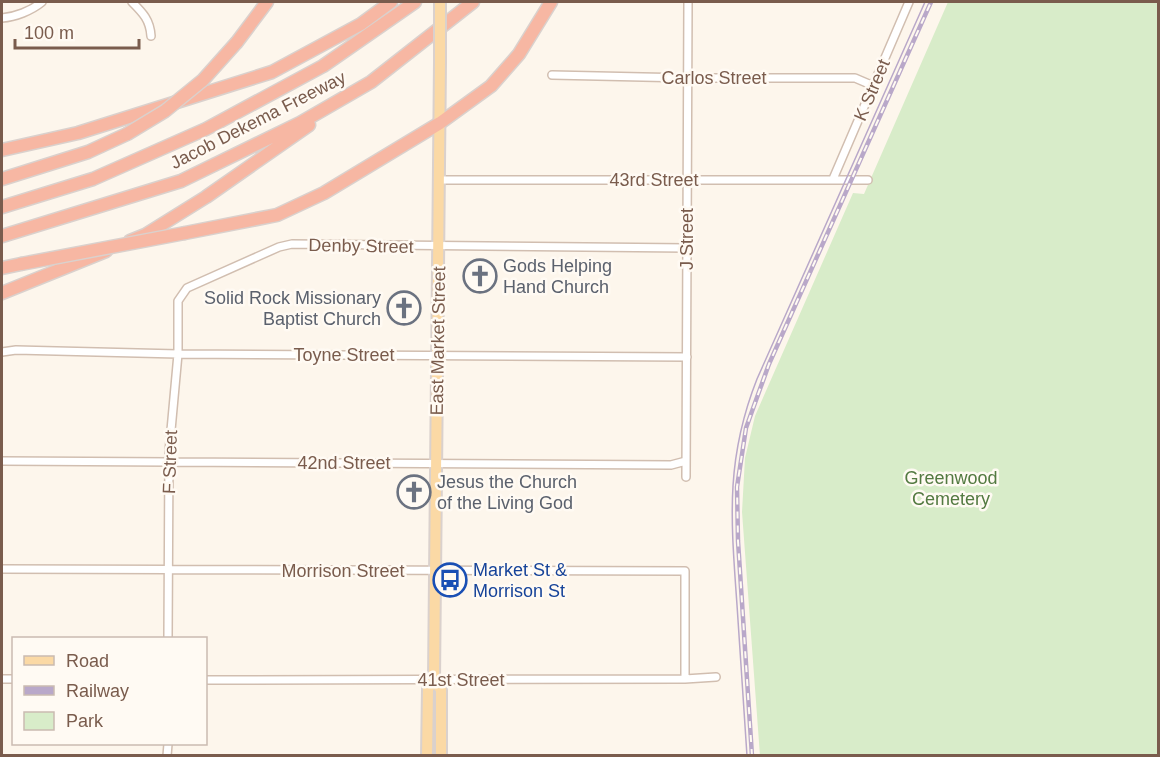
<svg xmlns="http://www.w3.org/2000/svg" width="1160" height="757" font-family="Arial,sans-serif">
  <rect width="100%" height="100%" fill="#fdf6ec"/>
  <!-- green -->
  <path fill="#d8ecc9" d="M948,2H1158V755L760,756L742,512L745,458L755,416L853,193L864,194Z"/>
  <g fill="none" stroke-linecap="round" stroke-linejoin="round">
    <!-- minor casing -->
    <g stroke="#d1beb0" stroke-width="10">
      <path id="minor" d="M132,2C143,13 150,20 151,36
        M2,18C15,17 31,11 42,2
        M552,75L688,78H855L869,84L872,89
        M833,179L909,2
        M439,180H868
        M2,352L16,350L178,354L687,357
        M2,461L671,465L686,461
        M686,477L688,2
        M2,569L685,571V679
        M168,638L169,452L178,354V301L187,288L279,247L292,244L687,248
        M2,679H14
        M206,680L685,679L716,677
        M167,756L168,744"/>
    </g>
    <!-- primary casing -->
    <g stroke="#dad1cd" stroke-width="14">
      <path id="primary" d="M434,680L441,690V756
        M427,756L428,689L434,680L440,62"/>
    </g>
    <!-- motorway casing -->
    <g stroke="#dad1cd" stroke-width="15">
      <path id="motorway" d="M237,42L267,2
        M2,150L78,133L272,72L361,24L391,2
        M2,179L88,152L127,134
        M2,207L93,179L206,129L323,66L415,2
        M185,233L277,215L324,193L440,123L491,86L519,54L551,2
        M2,236L181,181L300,123L371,82L473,2
        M130,241L145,235L206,197L309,125
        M2,268L21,264
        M2,293L106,251"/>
    </g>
    <!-- minor -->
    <use href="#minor" stroke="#fff" stroke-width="7"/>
    <!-- primary -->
    <use href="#primary" stroke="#fbd9a5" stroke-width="10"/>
    <!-- motorway -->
    <use href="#motorway" stroke="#f7b7a3" stroke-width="12"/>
    <!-- tram -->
    <path stroke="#b9a8c9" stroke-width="1.5" d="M747,756C744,705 740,655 737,605C731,520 725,460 757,379L925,2"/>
    <!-- rail casing -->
    <g stroke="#b9a8c9" stroke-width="4.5">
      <path id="rail" d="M752,756L738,541L737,487L746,428L769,364L931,2"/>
    </g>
    <!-- rail -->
    <use href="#rail" stroke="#fffaf3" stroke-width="2" stroke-dasharray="7" stroke-linecap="butt"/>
    <!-- primary-bridge casing -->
    <g stroke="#dad1cd" stroke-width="14" stroke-linecap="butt">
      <path id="primary-bridge" d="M440,62V2"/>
    </g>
    <!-- motorway-bridge casing -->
    <g stroke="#dad1cd" stroke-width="15" stroke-linecap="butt">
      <path id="motorway-bridge" d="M127,134L165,111L203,80L237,42
        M21,264L185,233"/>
    </g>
    <!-- primary-bridge -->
    <use href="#primary-bridge" stroke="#fbd9a5" stroke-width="10"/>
    <!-- motorway-bridge -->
    <use href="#motorway-bridge" stroke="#f7b7a3" stroke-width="12"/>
  </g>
  <!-- icons -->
  <defs>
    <g id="church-ring" transform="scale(1.725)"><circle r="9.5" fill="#fffaf3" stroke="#6b7280" stroke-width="1.5"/><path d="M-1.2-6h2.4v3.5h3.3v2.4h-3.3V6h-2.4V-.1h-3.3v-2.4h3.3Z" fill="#6b7280"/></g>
    <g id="bus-ring" transform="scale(1.725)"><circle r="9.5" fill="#fffaf3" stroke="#1a4fb4" stroke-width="1.5"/><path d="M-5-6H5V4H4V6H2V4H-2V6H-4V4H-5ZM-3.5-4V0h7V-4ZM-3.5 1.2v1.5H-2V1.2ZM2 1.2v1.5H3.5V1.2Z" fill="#1a4fb4"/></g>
  </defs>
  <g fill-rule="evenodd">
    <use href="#church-ring" x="480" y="276"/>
    <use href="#church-ring" x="404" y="308"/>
    <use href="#church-ring" x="414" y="492"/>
    <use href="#bus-ring" x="450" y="580"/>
  </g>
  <g text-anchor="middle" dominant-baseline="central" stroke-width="5" stroke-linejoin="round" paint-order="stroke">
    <!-- street labels -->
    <g font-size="18" fill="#7a5c4d" stroke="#fffaf3">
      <text x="714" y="78">Carlos Street</text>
      <text transform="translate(872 90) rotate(-67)">K Street</text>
      <text transform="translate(258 120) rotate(-27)">Jacob Dekema Freeway</text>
      <text x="654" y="180">43rd Street</text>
      <text transform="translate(687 239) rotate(-90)">J Street</text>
      <text transform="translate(361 246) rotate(1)">Denby Street</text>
      <text transform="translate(438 341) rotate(-89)">East Market Street</text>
      <text x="344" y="355">Toyne Street</text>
      <text transform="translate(170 462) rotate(-88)">F Street</text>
      <text x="344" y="463">42nd Street</text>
      <text x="343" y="571">Morrison Street</text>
      <text x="461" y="680">41st Street</text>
    </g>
    <!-- worship labels -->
    <g font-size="18" fill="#5b616d" stroke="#fffaf3" text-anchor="start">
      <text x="503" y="266">Gods Helping<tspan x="503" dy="21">Hand Church</tspan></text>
      <text x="381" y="298" text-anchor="end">Solid Rock Missionary<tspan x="381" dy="21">Baptist Church</tspan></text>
      <text x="437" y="482">Jesus the Church<tspan x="437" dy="21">of the Living God</tspan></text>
    </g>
    <!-- park labels -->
    <g font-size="18" fill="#537a41" stroke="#fffaf3">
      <text x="951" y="478">Greenwood<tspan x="951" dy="21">Cemetery</tspan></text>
    </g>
    <!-- transit labels -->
    <g font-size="18" fill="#164399" stroke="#fffaf3" text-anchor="start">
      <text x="473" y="570">Market St &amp;<tspan x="473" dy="21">Morrison St</tspan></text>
    </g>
  </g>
  <!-- border -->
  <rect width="1160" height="757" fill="none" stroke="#7a5c4d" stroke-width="6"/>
  <!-- legend -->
  <rect x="12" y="637" width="195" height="108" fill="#fffaf3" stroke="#cabbb1" stroke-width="1.5"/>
  <rect x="24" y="656" width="30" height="9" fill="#fbd9a5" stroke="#cabbb1" stroke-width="1.5"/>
  <text x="66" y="667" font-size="18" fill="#7a5c4d">Road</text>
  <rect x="24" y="686" width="30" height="9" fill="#b9a8c9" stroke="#cabbb1" stroke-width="1.5"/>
  <text x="66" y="697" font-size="18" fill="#7a5c4d">Railway</text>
  <rect x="24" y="712" width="30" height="18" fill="#d8ecc9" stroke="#cabbb1" stroke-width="1.5"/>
  <text x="66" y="727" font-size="18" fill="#7a5c4d">Park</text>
  <!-- scale -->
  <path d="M15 39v9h124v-9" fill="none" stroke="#7a5c4d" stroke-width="3"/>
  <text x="24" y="39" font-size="18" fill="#7a5c4d" stroke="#fffaf3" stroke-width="4.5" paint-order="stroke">100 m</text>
</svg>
